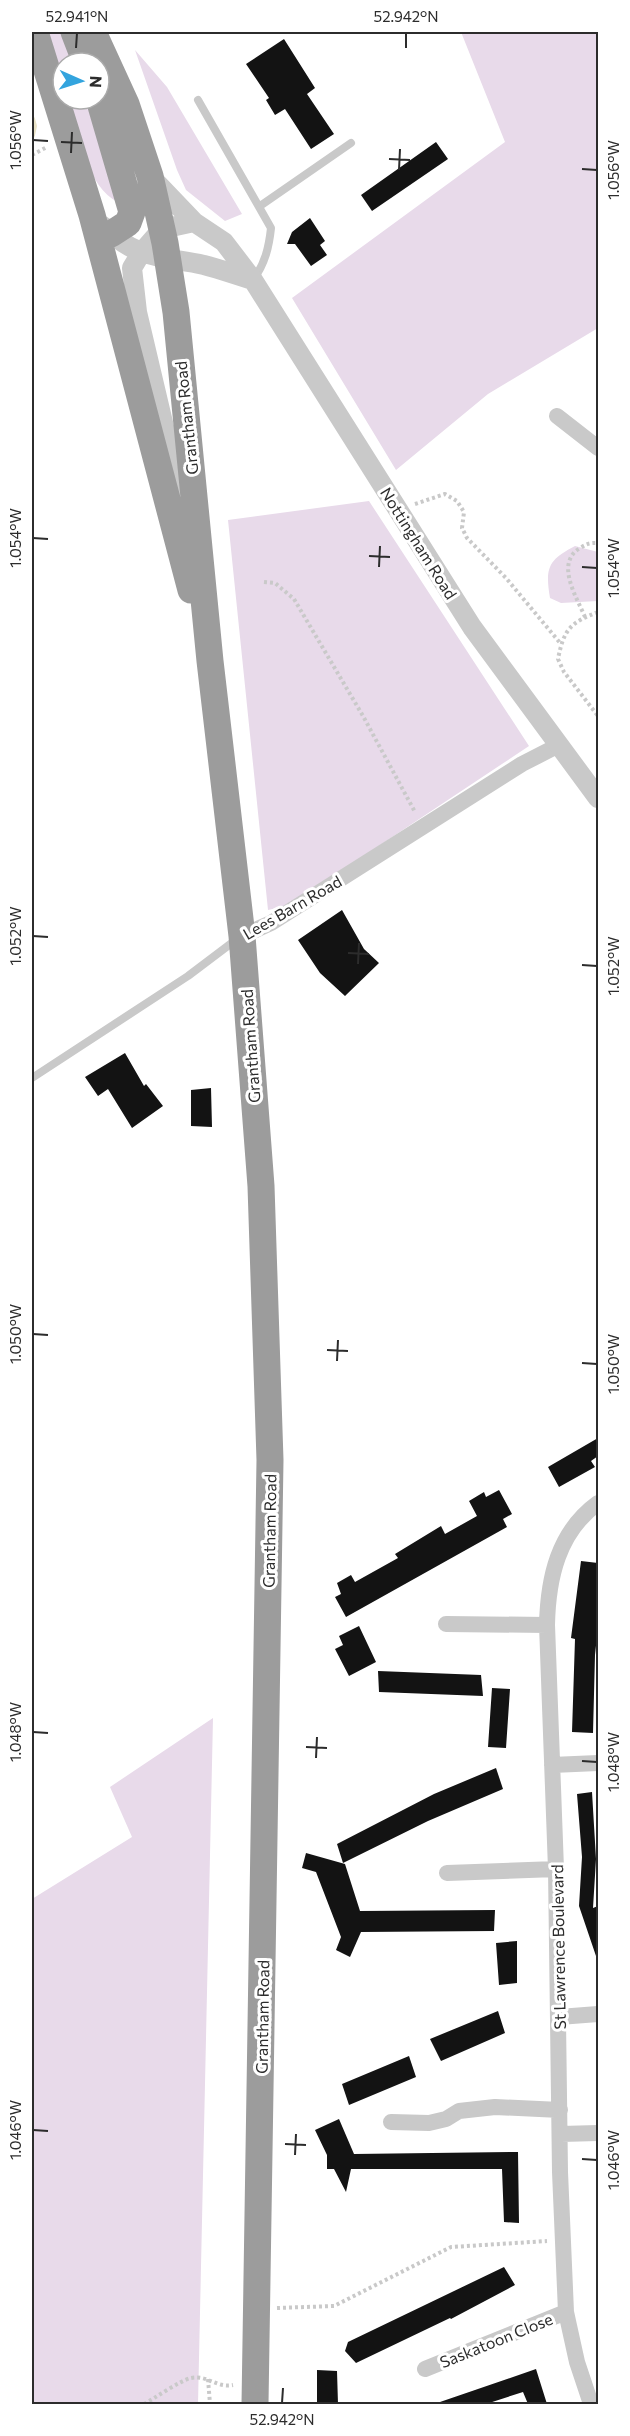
<svg xmlns="http://www.w3.org/2000/svg" width="630" height="2436" font-family="Commissioner,sans-serif">
  <rect width="100%" height="100%" fill="#fff"/>
  <!-- green -->
  <path fill="#e8daea" d="M43,32H62L74,63H63V92Z
    M461,32H598V328L488,394L396,470L292,298L505,142Z
    M135,50L167,87L242,214L225,221L186,190L177,170Z
    M65,99H85L118,202C88,189 76,129 65,99Z
    M369,501L529,746L290,905L268,910L228,520Z
    M575,546L598,552V601L561,603L550,598C545,568 548,560 575,546Z
    M213,1718L198,2404H32V1899L132,1837L110,1787Z"/>
  <g fill="none" stroke-linecap="round" stroke-linejoin="round">
    <!-- stream -->
    <path stroke="#e9e2c6" stroke-width="6" d="M32,119L34,126L32,135"/>
  </g>
  <!-- building -->
  <path fill="#131313" d="M284,39L315,88L307,94L334,134L311,149L285,109L275,115L266,100L269,98L246,64Z
    M436,142L448,159L372,211L361,195Z
    M310,218L325,241L320,245L327,255L311,266L295,244H287L292,232Z
    M342,910L364,949L379,963L345,996L320,973L298,940Z
    M125,1053L144,1086L146,1084L163,1106L132,1128L108,1089L98,1096L85,1077Z
    M211,1088L212,1127L191,1126V1090Z
    M598,1438V1456L591,1461L595,1467L559,1487L548,1467Z
    M499,1490L512,1514L503,1519L507,1527L346,1617L335,1597L341,1594L337,1583L351,1575L355,1582L398,1558L395,1554L441,1526L445,1534L477,1516L469,1501L484,1492L486,1497Z
    M581,1561L598,1563V1627L595,1655L593,1733L572,1732L575,1639L571,1638Z
    M359,1626L376,1662L349,1676L335,1649L343,1645L339,1636Z
    M378,1671L481,1675L483,1696L379,1692Z
    M492,1688L510,1689L506,1748L488,1747Z
    M496,1768L503,1789L428,1821L343,1863L337,1844L434,1794Z
    M592,1792L596,1859L593,1908L598,1906V1955L596,1956L579,1906L582,1857L577,1794Z
    M306,1853L345,1864L360,1911L495,1910L494,1931L361,1932L350,1957L336,1950L341,1937L316,1872L302,1868Z
    M517,1941V1983L499,1985L496,1943Z
    M498,2011L505,2033L441,2061L430,2039Z
    M409,2056L416,2077L349,2105L342,2084Z
    M339,2119L354,2154L518,2152L519,2223L504,2222L502,2169H351L346,2192L334,2169H327V2155L315,2130Z
    M504,2267L515,2285L451,2319L450,2318L356,2363L345,2351L348,2342Z
    M536,2369L547,2404H528L523,2392L486,2404H440V2402Z
    M317,2370L337,2371L338,2404H317Z"/>
  <g fill="none" stroke-linecap="round" stroke-linejoin="round">
    <!-- path -->
    <path stroke="#c9c9c9" stroke-width="4" stroke-dasharray="3 3" stroke-linecap="butt" d="M32,155L47,147
      M415,504L445,494L457,501L464,512L462,528L467,538L506,578L561,644
      M264,582L275,583L294,599L363,716L415,812
      M598,612C570,623 564,629 558,659L564,672L598,716
      M585,617C576,596 555,563 580,548C588,543 590,543 598,543
      M277,2308L334,2306L451,2247L547,2241
      M208,2379L210,2404
      M144,2404C155,2398 181,2380 191,2378C208,2375 216,2388 233,2385"/>
    <!-- service -->
    <path stroke="#c9c9c9" stroke-width="8" d="M198,100L271,228C269,247 265,264 253,280
      M260,206L351,143
      M32,1078L188,976L237,939"/>
    <!-- minor -->
    <path stroke="#c9c9c9" stroke-width="16" d="M557,416L598,448
      M242,936L271,923L522,764L559,745
      M446,1624L547,1625
      M552,1765L598,1763
      M447,1873L556,1869
      M559,2017L598,2014
      M391,2122L429,2123L446,2119L459,2111L495,2107L560,2110
      M561,2134L598,2133
      M425,2369L566,2312
      M591,2404L577,2362L566,2312L560,2172L556,1869L547,1625C548,1578 558,1532 598,1503"/>
    <!-- tertiary -->
    <path stroke="#c9c9c9" stroke-width="20" d="M150,176L194,222L224,242L253,280L472,627L598,798
      M103,226C137,260 161,256 204,265C220,269 236,275 253,280
      M171,494L173,465L137,312L132,268L141,253L162,229L194,222"/>
    <!-- trunk -->
    <path stroke="#9c9c9c" stroke-width="27" d="M35,32L92,215L191,590
      M74,32L86,63
      M93,32L126,104L150,176L165,243L176,312L210,661L242,936L261,1186L270,1460L255,2404
      M99,99L132,212L128,223L111,234"/>
  </g>
  <!-- ticks -->
  <path fill="none" stroke="#2c2c2c" stroke-width="2" d="M76,48L77,33M406,48V33M33,140L48,141M61,142L82,143M71,153L72,132M389,159L410,160M582,169L597,170M399,170L400,149M33,538L48,539M369,556L390,557M379,567L380,546M582,567L597,568M33,936L48,937M348,953L369,954M358,964L359,943M582,965L597,966M33,1334L48,1335M327,1350L348,1351M337,1361L338,1340M582,1363L597,1364M33,1732L48,1733M306,1747L327,1748M316,1758L317,1737M582,1761L597,1762M33,2130L48,2131M285,2144L306,2145M295,2155L296,2134M582,2159L597,2160M282,2403L283,2388"/>
  <g text-anchor="middle" dominant-baseline="central" stroke-width="6" stroke-linejoin="round" paint-order="stroke">
    <!-- street labels -->
    <g font-size="16" fill="#2c2c2c" stroke="#fff">
      <text transform="translate(186 418) rotate(-96)">Grantham Road</text>
      <text transform="translate(419 543) rotate(58)">Nottingham Road</text>
      <text transform="translate(292 907) rotate(-30)">Lees Barn Road</text>
      <text transform="translate(250 1046) rotate(-94)">Grantham Road</text>
      <text transform="translate(269 1531) rotate(-89)">Grantham Road</text>
      <text transform="translate(558 1947) rotate(-91)">St Lawrence Boulevard</text>
      <text transform="translate(262 2017) rotate(-89)">Grantham Road</text>
      <text transform="translate(496 2340) rotate(-22)">Saskatoon Close</text>
    </g>
  </g>
  <!-- border -->
  <rect width="630" height="2436" fill="none" stroke="#ffffff" stroke-width="66"/>
  <!-- north arrow -->
  <g transform="translate(81 81) rotate(93)"><circle r="28" fill="#ffffff" stroke="#ababab" stroke-width="1.5"/>
  <path d="M0-4.5L10 22L0 15L-10 22Z" fill="#33a4de"/>
  <text y="-9" font-size="16" font-weight="bold" text-anchor="middle" fill="#2c2c2c">N</text>
  </g>
  <rect x="33" y="33" width="564" height="2370" fill="none" stroke="#2c2c2c" stroke-width="2"/>
  <g font-size="15" text-anchor="middle" fill="#2c2c2c">
    <text x="77" y="22">52.941°N</text>
    <text x="406" y="22">52.942°N</text>
    <text transform="translate(16 140) rotate(-90)" y="5">1.056°W</text>
    <text transform="translate(614 170) rotate(-90)" y="5">1.056°W</text>
    <text transform="translate(16 538) rotate(-90)" y="5">1.054°W</text>
    <text transform="translate(614 568) rotate(-90)" y="5">1.054°W</text>
    <text transform="translate(16 936) rotate(-90)" y="5">1.052°W</text>
    <text transform="translate(614 966) rotate(-90)" y="5">1.052°W</text>
    <text transform="translate(16 1334) rotate(-90)" y="5">1.050°W</text>
    <text transform="translate(614 1364) rotate(-90)" y="5">1.050°W</text>
    <text transform="translate(16 1732) rotate(-90)" y="5">1.048°W</text>
    <text transform="translate(614 1762) rotate(-90)" y="5">1.048°W</text>
    <text transform="translate(16 2130) rotate(-90)" y="5">1.046°W</text>
    <text transform="translate(614 2160) rotate(-90)" y="5">1.046°W</text>
    <text x="282" y="2425">52.942°N</text>
  </g>
</svg>
